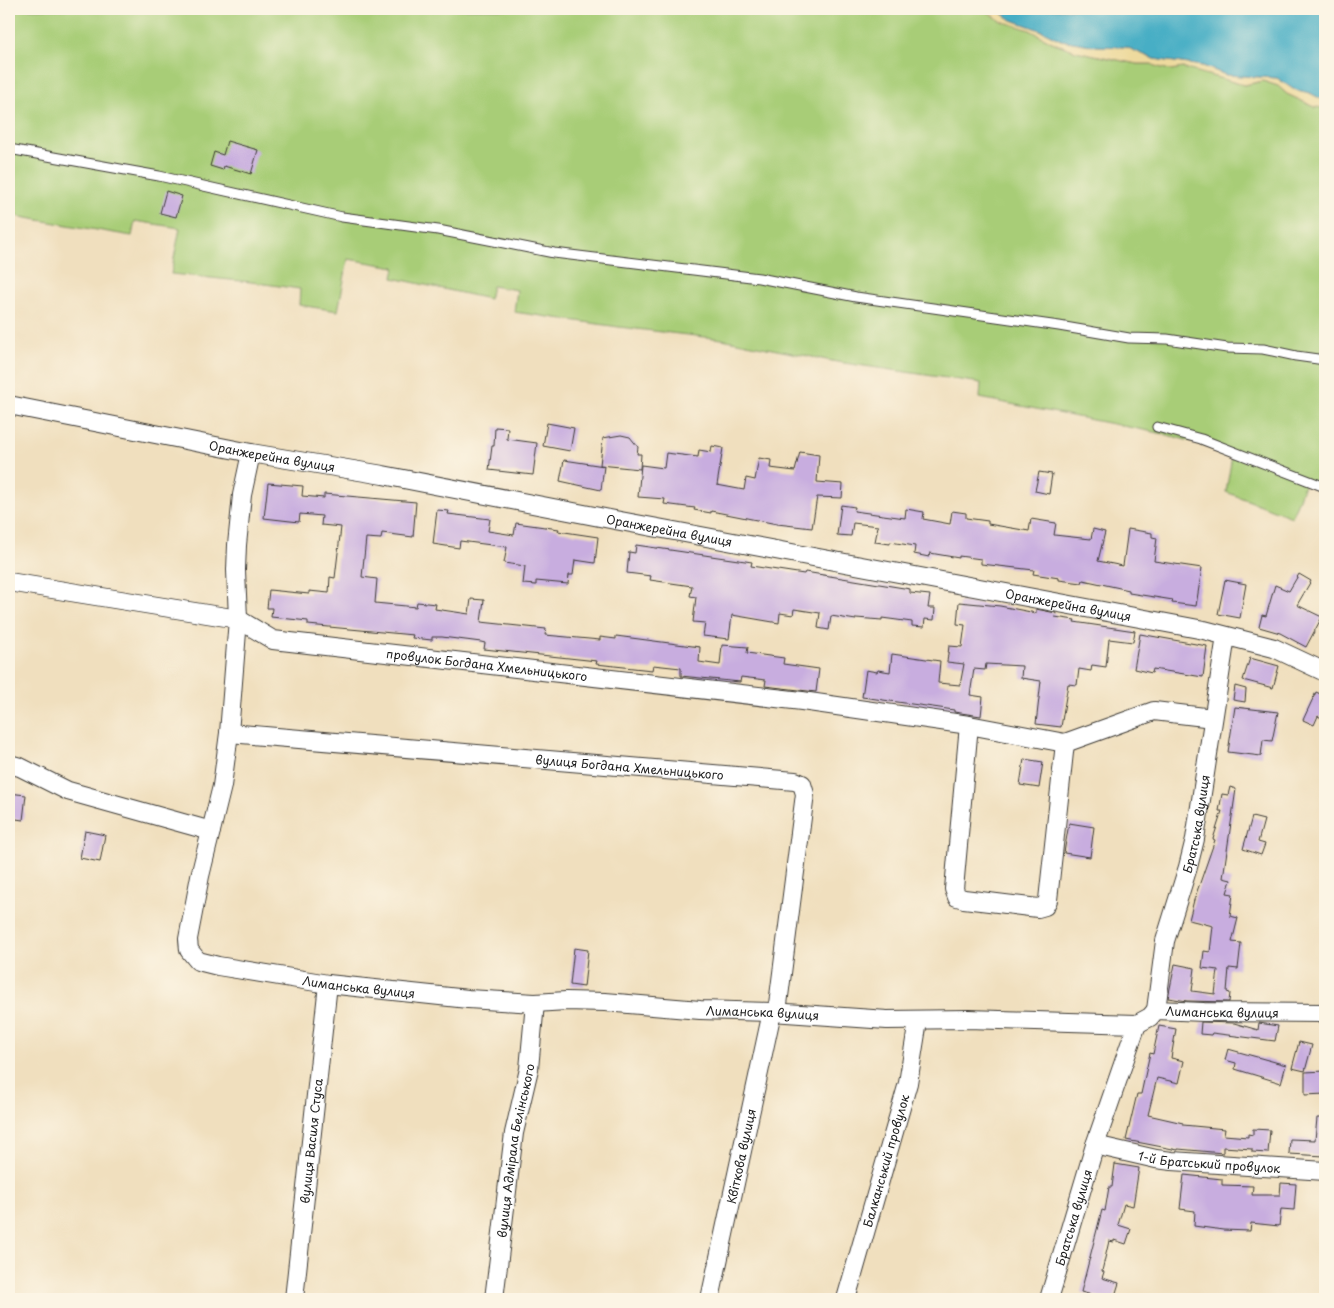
<svg xmlns="http://www.w3.org/2000/svg" width="1334" height="1308" font-family="'Playpen Sans',sans-serif">
  <rect width="100%" height="100%" fill="#fcf5e5"/>
  <filter id="ink" filterUnits="userSpaceOnUse"><feTurbulence type="fractalNoise" baseFrequency=".02" numOctaves="2"/><feDisplacementMap in="SourceGraphic" scale="10" xChannelSelector="R" yChannelSelector="G"/><feConvolveMatrix kernelMatrix="1 2 1 2 8 2 1 2 1" color-interpolation-filters="sRGB"/></filter>
  <filter id="wash" filterUnits="userSpaceOnUse"><feTurbulence type="fractalNoise" baseFrequency=".0096" numOctaves="4" result="noise"/><feDisplacementMap in="SourceGraphic" scale="20" xChannelSelector="R" yChannelSelector="G"/><feGaussianBlur stdDeviation="1.12" result="paint"/><feColorMatrix in="noise" values="0 0 0 0 0 0 0 0 0 0 0 0 0 0 0 0 0 1.4 0 .05"/><feComposite in="paint" operator="in"/></filter>
  <g filter="url(#wash)">
    <rect width="100%" height="100%" fill="#f0dfbe"/>
    <!-- green -->
    <path fill="#a8cd77" stroke="#62744a" d="M9,9H972L988,12L1001,20L1030,30L1052,42L1076,51L1137,64H1152L1155,66L1170,70L1183,68L1244,85L1263,81L1278,86L1287,94L1315,107L1325,108V490L1305,482L1292,517L1226,492L1232,456L1208,446L1164,434L980,398L981,383L837,362L722,339L619,327L514,312L517,290L492,286L489,299L393,278L395,267L348,259L338,311L299,305L300,289L251,282L171,274L180,228L135,221L132,236L9,215Z"/>
    <!-- sand -->
    <path fill="#eeda9e" stroke="#857b5d" d="M972,9H992L999,11L1012,20L1043,31L1061,40L1097,46L1126,47L1154,59L1203,66L1226,75L1277,78L1293,89L1310,93L1325,101V108L1315,107L1287,94L1278,86L1263,81L1244,85L1183,68L1170,70L1155,66L1152,64H1137L1076,51L1052,42L1030,30L1001,21L988,12Z"/>
    <!-- water -->
    <path fill="#46aec5" stroke="#316570" d="M992,9H1325V101L1310,93L1293,89L1277,78L1226,75L1203,66L1154,59L1126,47L1097,46L1061,40L1043,31L1012,20L999,11Z"/>
    <g id="blocks">
      <!-- building -->
      <path fill="#c8addf" d="M227,141L258,150L251,174L224,166L223,170L210,166L214,152L223,155Z
        M166,191L182,196L176,217L160,213Z
        M547,423L574,428L570,451L543,446Z
        M495,427L508,428L507,439L537,443L533,475L489,470L492,446H494Z
        M621,435L630,437L638,447L637,454H641L640,469L600,465L603,438Z
        M712,446L723,448L717,485L744,490L746,478L755,480L759,458L771,460L770,468L795,471L800,452L819,455L817,482L843,484L842,498L817,497L812,528L777,524L711,511V513L694,510L695,508L664,504L665,499L638,497L641,465L664,468L666,453L698,457L699,450L711,452Z
        M564,460L604,466L601,490L560,481Z
        M1039,472L1052,474L1049,494L1035,491Z
        M268,483L303,486L302,496L324,498V494L416,502L413,537L382,533L381,539L366,538L362,577L377,579L375,603L416,607L417,602L436,604L435,609L469,614L471,599L484,600L481,622L546,629L545,635L600,640V637L616,639V636L700,647L699,662L720,665L722,645L748,647L747,653L784,658L783,664L819,669L816,692L765,686L766,680L741,677L740,682L681,676V668L653,665L652,670L596,664L597,661L484,649L485,643L481,642L442,637H432V640L412,638L413,635L308,625V621L271,617L272,608H267L269,590L309,594V591L329,593L330,577L335,578L341,527L321,525L322,516L300,514L299,522L264,518Z
        M841,505L855,507L854,511L905,518L906,509L924,512L923,519L950,524L952,511L966,513V518L988,521V524L1029,531L1031,519L1056,523L1054,535L1091,539L1093,529L1105,532L1098,561L1123,566L1128,529L1152,533V537L1157,538L1154,561L1202,568L1196,606L1172,603L1173,600L1129,593V590L1083,580L1082,583L1059,580V578L1033,574L1034,570L981,564V559L959,556V558L930,553L929,557L914,554L915,546L890,542V544L875,542L878,526L853,523L851,536L837,535Z
        M437,510L449,511L448,514L490,519L488,531L514,535L516,523L559,529L558,531L598,537L595,563L575,560L573,575H569L568,584L536,581V585L523,584L525,566L504,563L507,547L460,541L459,548L433,544Z
        M636,545L752,562L751,566L804,574L805,572L910,589V593L930,595L928,608H935L934,620L925,619L924,627L912,626V622L882,618V620L856,618V620L831,616L829,630L818,628L820,613L794,609L793,615L780,613L779,623L732,615L729,639L703,636L705,623L693,622L696,597L690,596L692,586L650,580L651,576L627,573L629,552L635,553Z
        M1299,574L1311,581L1297,605L1322,617L1306,647L1280,633L1259,627L1262,615L1266,616L1275,585L1289,591Z
        M1225,580L1246,584L1240,618L1218,614Z
        M959,602L1000,606L1036,613V609L1056,613L1055,617L1075,620L1074,622L1135,631L1133,642L1109,639L1106,667L1092,665L1091,671L1079,669L1077,685L1068,684L1061,727L1036,724L1041,681L1021,678L1022,666L986,664L985,670L974,669L970,695L983,697L981,716L954,712V710L862,697L866,670L877,672L878,670L890,672L892,654L940,661L938,683L960,685L964,664L947,662L949,646L962,647L965,625L957,624Z
        M1140,634L1207,646L1203,677L1153,669L1152,673L1134,669Z
        M1250,658L1279,666L1273,688L1243,680Z
        M1235,686L1246,689L1245,702L1233,700Z
        M1316,692L1325,696V720L1318,716L1314,725L1303,720Z
        M1235,707L1278,712L1272,741L1263,740L1261,756L1228,752Z
        M1024,759L1043,762L1039,788L1020,785Z
        M1230,787L1236,789L1223,878L1231,880L1227,893L1233,894L1230,916L1238,918L1232,942L1241,943L1238,969L1229,968L1227,992L1230,993L1229,1002L1187,1001L1168,998L1175,964L1195,968L1192,991L1215,994L1218,970L1202,968L1204,951L1210,952L1213,926L1189,920L1194,900L1215,840L1213,839L1222,811H1219L1222,794L1228,795Z
        M9,793L26,795L23,820L9,818Z
        M1252,817L1264,820L1258,842L1265,844L1261,855L1243,849Z
        M1069,823L1094,827L1090,857L1064,853Z
        M85,831L105,835L100,862L80,858Z
        M574,948L588,950L584,987L570,985Z
        M1201,1022L1234,1023L1258,1030L1259,1023L1278,1026L1275,1041L1212,1033L1211,1035L1200,1034Z
        M1159,1026L1176,1029L1171,1058L1184,1061L1179,1083L1157,1078L1148,1115L1183,1123V1125L1225,1129L1224,1135L1248,1137V1134L1253,1135V1129L1270,1130L1268,1153L1252,1152V1149L1223,1147V1153L1178,1149V1150L1126,1140L1137,1094H1141L1150,1053L1153,1054Z
        M1299,1042L1312,1045L1305,1071L1292,1068Z
        M1228,1049L1286,1065L1281,1083L1235,1069L1236,1063L1225,1060Z
        M1325,1071V1094L1305,1095V1072Z
        M1317,1118H1325V1156L1289,1154L1290,1139L1315,1140Z
        M1115,1164L1139,1168L1133,1206L1124,1204L1118,1225L1131,1229L1126,1244L1114,1240V1242L1109,1241L1102,1271L1104,1272L1102,1278L1119,1283L1114,1299H1107L1081,1292L1102,1210L1105,1211L1109,1187H1112Z
        M1184,1175L1222,1179V1185L1253,1186L1252,1195H1280L1281,1183L1296,1184L1294,1210L1281,1209L1279,1226L1251,1223L1250,1231L1223,1230L1194,1226L1195,1211L1180,1209Z"/>
    </g>
  </g>
  <g filter="url(#ink)">
    <use href="#blocks" fill-opacity="0" stroke="#3c3934" stroke-width="1"/>
    <g fill="none" stroke-linecap="round" stroke-linejoin="round">
      <!-- service casing -->
      <g stroke="#3c3934" stroke-width="11">
        <path id="service" d="M9,149L159,176L342,217L438,230L554,253L759,278L856,297L1059,326L1129,338L1167,339L1227,348L1263,349L1296,356L1325,360
          M1157,427L1201,439L1325,487"/>
      </g>
      <!-- minor casing -->
      <g stroke="#3c3934" stroke-width="20">
        <g id="minor">
          <path id="s1" d="M9,405L251,453L383,475L615,520L1204,630L1274,648L1325,672"/>
          <path id="s2" d="M251,453L242,495L237,545L236,570L238,619L229,733L222,786L200,876L188,939L189,950L198,961L218,966L328,984L468,999L535,1003L566,1001L605,1002L700,1010L772,1012L887,1020L968,1019L1137,1024L1150,1017L1156,1010L1204,1012L1325,1013"/>
          <path id="s3" d="M9,582L238,619L273,640L802,701L969,725L1065,743L1154,711L1213,718"/>
          <path d="M969,725L954,889L957,897L964,899L1038,908L1045,906L1048,900L1065,743"/>
          <path id="s4" d="M229,733L795,781L802,784L805,794L777,1012"/>
          <path d="M9,764L20,767L68,791L211,831"/>
          <path id="s5" d="M1156,1010L1165,941L1188,867L1195,839L1226,636"/>
          <path id="s6" d="M1095,1145L1156,1159L1172,1161L1325,1171"/>
          <path id="s7" d="M294,1299L328,984"/>
          <path id="s8" d="M494,1299L514,1133L529,1069L535,1003"/>
          <path id="s9" d="M710,1299L772,1012"/>
          <path id="s10" d="M846,1299L908,1083L918,1021"/>
          <path id="s11" d="M1049,1299L1095,1145L1137,1024"/>
        </g>
      </g>
      <!-- service -->
      <use href="#service" stroke="#fff" stroke-width="9"/>
      <!-- minor -->
      <use href="#minor" stroke="#fff" stroke-width="18"/>
    </g>
  </g>
  <g text-anchor="middle" dominant-baseline="central" stroke-width="4" stroke-linejoin="round" paint-order="stroke">
    <!-- street labels -->
    <g font-size="12" fill="#1c1c1c" stroke="#fcf5e5">
      <text stroke="none"><textPath href="#s1" startOffset="268">Оранжерейна вулиця</textPath></text>
      <text stroke="none"><textPath href="#s1" startOffset="672">Оранжерейна вулиця</textPath></text>
      <text stroke="none"><textPath href="#s1" startOffset="1078">Оранжерейна вулиця</textPath></text>
      <text stroke="none"><textPath href="#s3" startOffset="488">провулок Богдана Хмельницького</textPath></text>
      <text stroke="none"><textPath href="#s4" startOffset="402">вулиця Богдана Хмельницького</textPath></text>
      <text stroke="none"><textPath href="#s5" startOffset="191">Братська вулиця</textPath></text>
      <text stroke="none"><textPath href="#s2" startOffset="680">Лиманська вулиця</textPath></text>
      <text stroke="none"><textPath href="#s2" startOffset="1550">Лиманська вулиця</textPath></text>
      <text stroke="none"><textPath href="#s2" startOffset="1085">Лиманська вулиця</textPath></text>
      <text stroke="none"><textPath href="#s7" startOffset="159">вулиця Василя Стуса</textPath></text>
      <text stroke="none"><textPath href="#s8" startOffset="150">вулиця Адмірала Белінського</textPath></text>
      <text stroke="none"><textPath href="#s9" startOffset="146">Квіткова вулиця</textPath></text>
      <text stroke="none"><textPath href="#s10" startOffset="144">Балканський провулок</textPath></text>
      <text stroke="none"><textPath href="#s6" startOffset="116">1-й Братський провулок</textPath></text>
      <text stroke="none"><textPath href="#s11" startOffset="85">Братська вулиця</textPath></text>
    </g>
  </g>
  <!-- margin -->
  <rect width="1334" height="1308" fill="none" stroke="#fcf5e5" stroke-width="30"/>
</svg>
